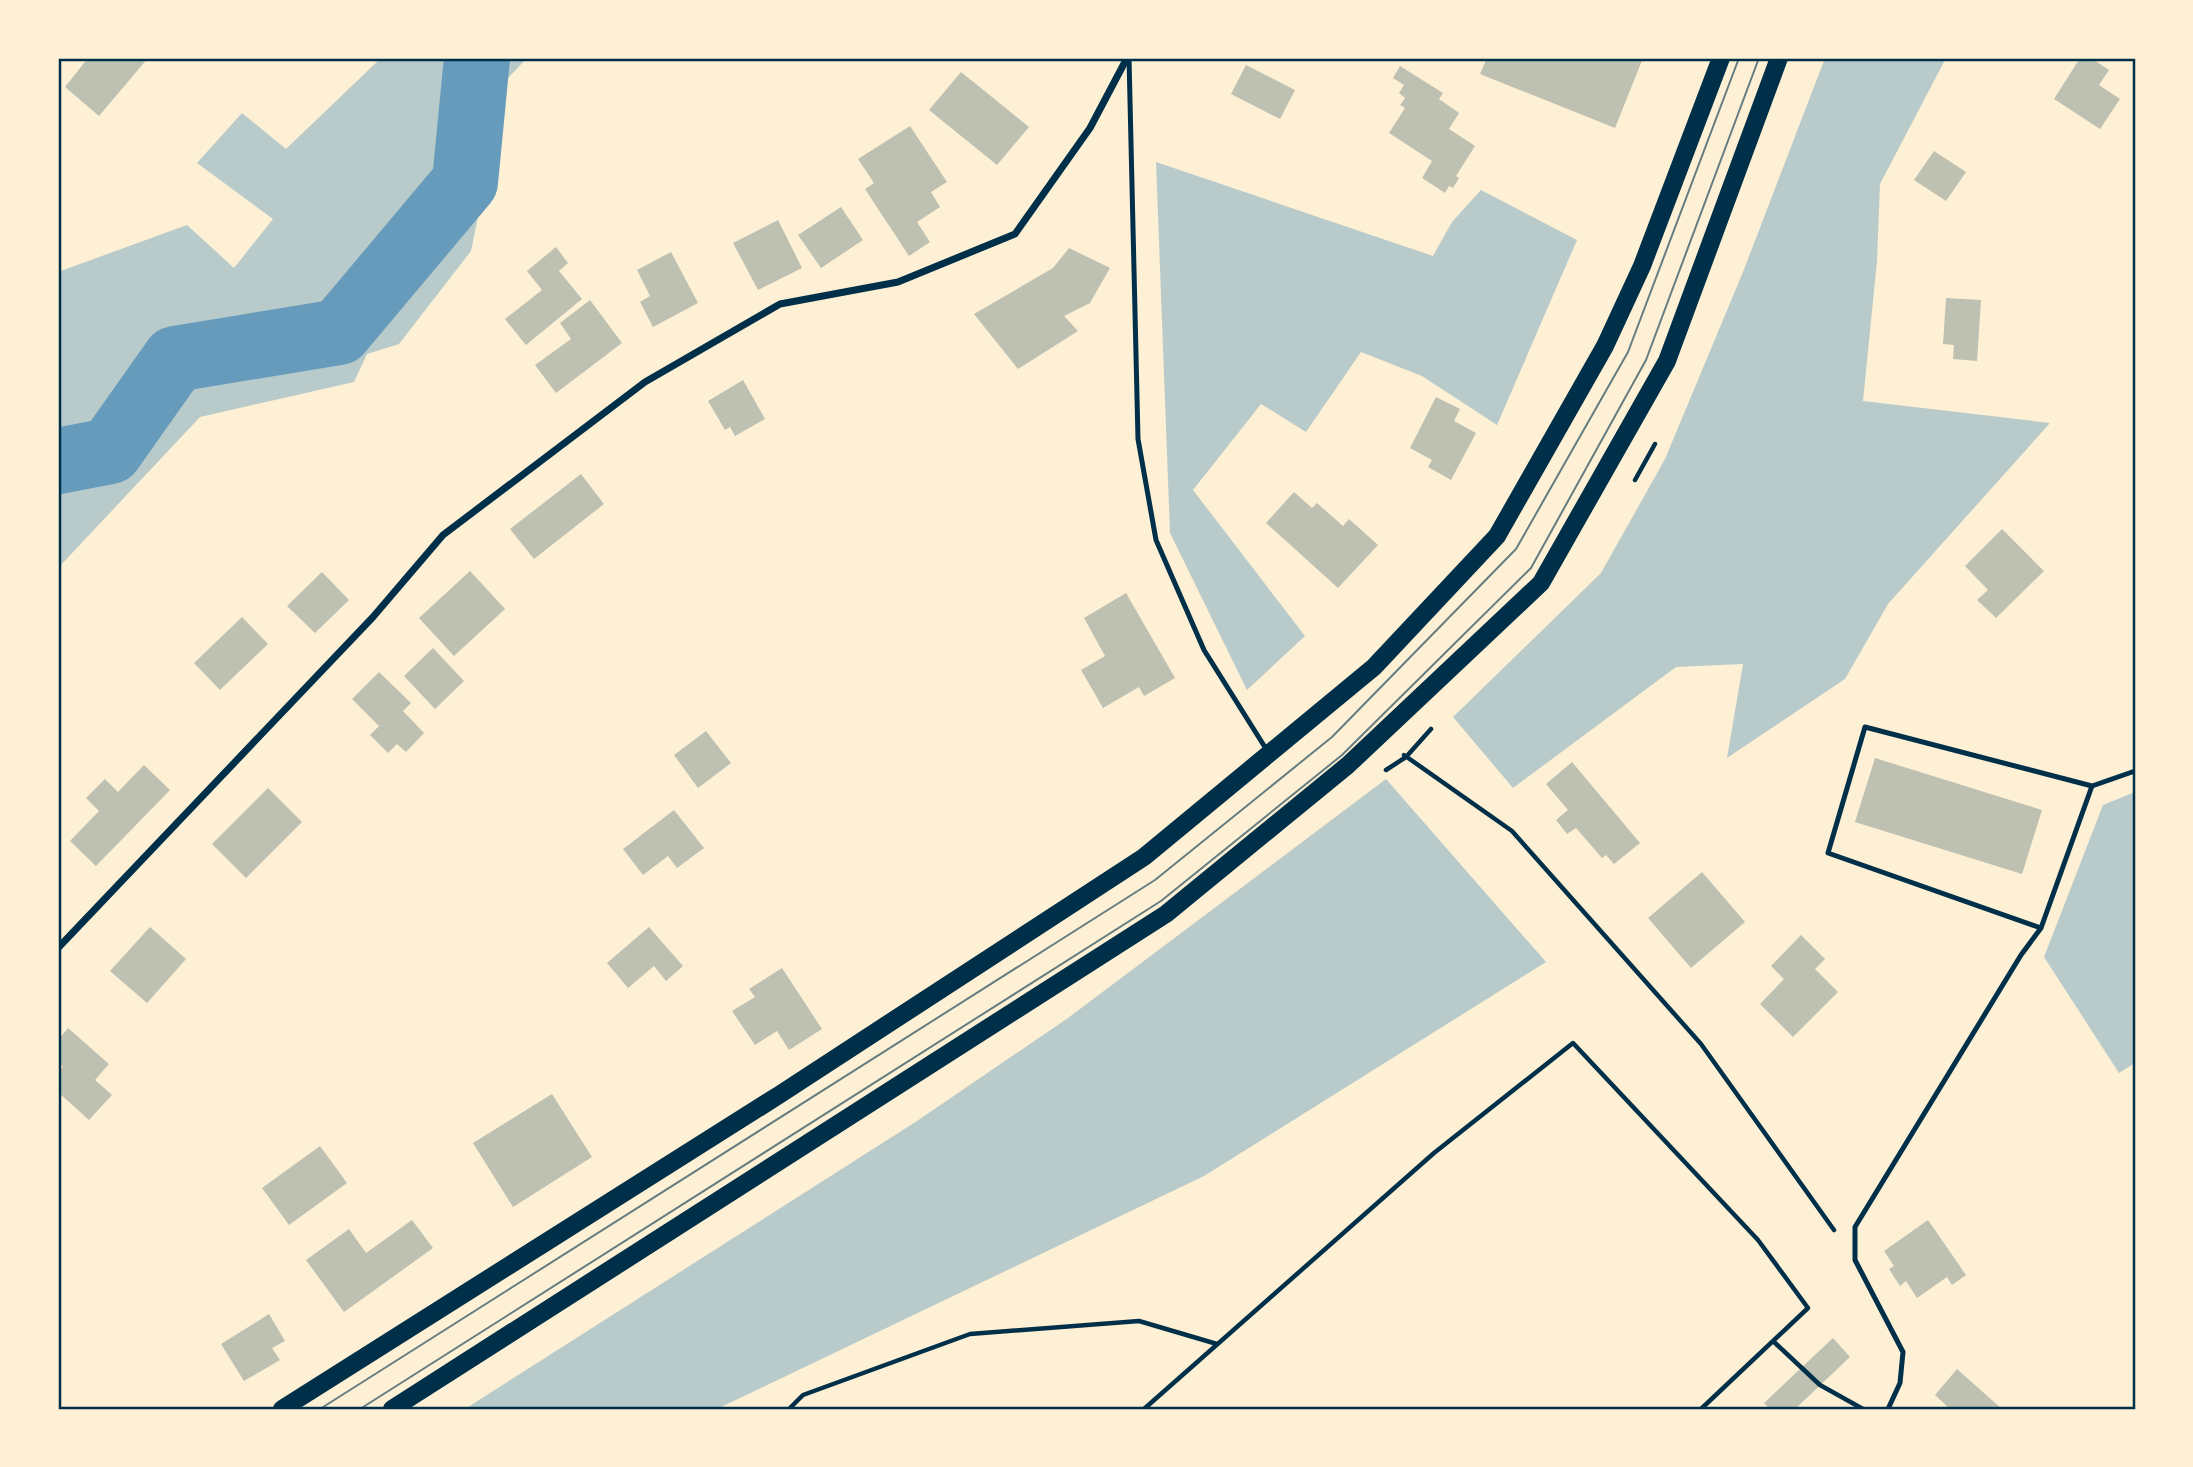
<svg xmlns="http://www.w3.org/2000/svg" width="2193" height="1467" font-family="'Roboto Condensed',sans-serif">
  <rect width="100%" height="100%" fill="#fdf0d5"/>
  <!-- green -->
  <path fill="#b9caca" d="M381,58H527L485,102L490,158L471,251L399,344L367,354L354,382L200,417L58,568V272L187,225L234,268L273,219L197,163L242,113L286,149Z
    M1825,58H1946L1880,184L1877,261L1863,401L2050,423L1888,604L1845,679L1727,758L1743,664L1676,667L1513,788L1453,717L1601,573L1665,459L1743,272Z
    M1156,162L1433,256L1452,222L1481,190L1577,240L1497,425L1422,376L1361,352L1306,432L1261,404L1193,490L1305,636L1247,690L1170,533Z
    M1386,779L1546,962L1204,1176L717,1409H465L917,1121L1068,1018Z
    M2135,792V1063L2119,1073L2044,957L2103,805Z"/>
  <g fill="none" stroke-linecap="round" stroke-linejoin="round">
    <!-- river -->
    <path stroke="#669bbc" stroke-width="66" d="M58,461L110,451L175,359L339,332L465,182L477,58"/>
  </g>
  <!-- building -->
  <path fill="#bec0b2" d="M88,58H148L99,116L65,87Z
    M1487,58H1643L1615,128L1480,74Z
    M2080,58H2091L2109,70L2099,85L2120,99L2100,129L2054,99Z
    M1246,65L1295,90L1280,119L1231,94Z
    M1400,66L1443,93L1439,99L1459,113L1449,129L1475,146L1456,176L1459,178L1453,188L1449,186L1445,193L1422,178L1432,161L1389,133L1405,108L1400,105L1405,98L1399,93L1404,85L1393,78Z
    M961,72L1029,127L997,165L929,110Z
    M910,126L947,182L931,192L940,207L917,222L930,242L909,256L865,189L874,183L858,159Z
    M1934,151L1966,172L1946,201L1914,180Z
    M841,207L863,240L821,268L798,235Z
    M778,220L802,268L758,290L733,243Z
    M556,247L568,263L559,271L582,299L526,345L505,319L542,290L527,271Z
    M1069,248L1110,268L1090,303L1064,316L1078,331L1018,369L974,314L1053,268Z
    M671,252L698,303L653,327L640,302L650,296L637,270Z
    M1946,298L1981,300L1977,361L1953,359L1954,345L1943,344Z
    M590,300L622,343L556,393L535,365L571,339L560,323Z
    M743,380L765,419L735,436L730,427L725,430L708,401Z
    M1436,397L1460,409L1454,421L1476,433L1451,480L1428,467L1432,460L1410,448Z
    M581,474L604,504L534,559L510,529Z
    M1294,492L1312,508L1317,503L1343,526L1349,519L1378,545L1338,588L1266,523Z
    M2002,529L2044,571L1996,618L1977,600L1988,590L1965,566Z
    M470,571L505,609L454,656L419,618Z
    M322,572L349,600L315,633L287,606Z
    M1126,593L1175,678L1144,696L1139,687L1103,708L1081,670L1105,656L1084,618Z
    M242,617L268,644L220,690L194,663Z
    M433,648L464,681L435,709L404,676Z
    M379,672L411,703L403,711L424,733L406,752L397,744L388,753L370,735L379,726L352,699Z
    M706,731L731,763L698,788L674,755Z
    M1875,758L2042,810L2022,874L1855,822Z
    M1572,762L1640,843L1614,864L1606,855L1602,858L1576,828L1567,834L1556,820L1568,810L1546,784Z
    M144,765L170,790L96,866L70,841L99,811L86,798L105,779L118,792Z
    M268,788L302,822L246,878L212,844Z
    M674,810L704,848L677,868L668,856L643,875L623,849Z
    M1702,872L1745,922L1691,968L1648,918Z
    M150,927L186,959L147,1003L110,971Z
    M649,927L683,966L666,981L654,966L628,988L607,963Z
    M1801,935L1825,959L1815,969L1838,992L1793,1037L1760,1004L1784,979L1771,966Z
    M782,968L822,1029L789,1050L777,1031L755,1045L732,1011L755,997L749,989Z
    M68,1028L109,1064L95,1080L112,1095L89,1120L58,1092V1072L63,1067L58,1062V1040Z
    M552,1094L592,1157L513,1207L473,1143Z
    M320,1146L347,1183L289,1225L262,1188Z
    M412,1220L433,1248L344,1312L306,1260L349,1229L366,1253Z
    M1928,1220L1966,1275L1952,1285L1947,1277L1917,1298L1906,1281L1900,1286L1889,1269L1894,1266L1884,1251Z
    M269,1314L285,1341L272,1348L280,1360L244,1381L221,1344Z
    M1833,1338L1850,1357L1795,1409H1770L1764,1403Z
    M1957,1369L2002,1409H1950L1935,1395Z"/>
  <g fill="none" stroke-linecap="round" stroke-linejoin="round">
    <!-- path -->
    <path stroke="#003049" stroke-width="4.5" d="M1635,480L1655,444
      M1404,755L1512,831L1701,1044L1834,1230
      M1386,770L1406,757L1431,729
      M1773,1341L1820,1385L1863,1409
      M789,1409L803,1395L970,1334L1139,1321L1217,1344
      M1144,1409L1434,1153L1573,1043L1758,1240L1808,1308L1701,1409"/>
    <!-- service -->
    <path stroke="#003049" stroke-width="5" d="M1129,58L1138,439L1156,540L1204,650L1268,752
      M2041,928L1828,853L1865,727L2092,786
      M1888,1409L1900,1383L1903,1352L1855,1260V1227L2021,955L2041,928L2092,786L2135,771"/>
    <!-- minor -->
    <path stroke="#003049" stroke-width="7" d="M58,948L373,617L443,535L645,382L780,304L898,282L1015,234L1090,128L1127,58"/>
    <!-- primary -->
    <path stroke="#003049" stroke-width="18" d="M282,1409L779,1095L1144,857L1374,667L1497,536L1605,346L1642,266L1721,58
      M392,1409L1166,914L1348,765L1541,583L1667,361L1779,58"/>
    <!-- tram -->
    <path stroke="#657d81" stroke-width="2" d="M320,1409L1155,880L1332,737L1516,549L1628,352L1739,58
      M360,1409L1161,901L1342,755L1531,568L1646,360L1759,58"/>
  </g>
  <!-- border -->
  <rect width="2193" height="1467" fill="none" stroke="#fdf0d5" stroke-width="119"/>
  <rect x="60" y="60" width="2074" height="1348" fill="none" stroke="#003049" stroke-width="2.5"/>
</svg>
